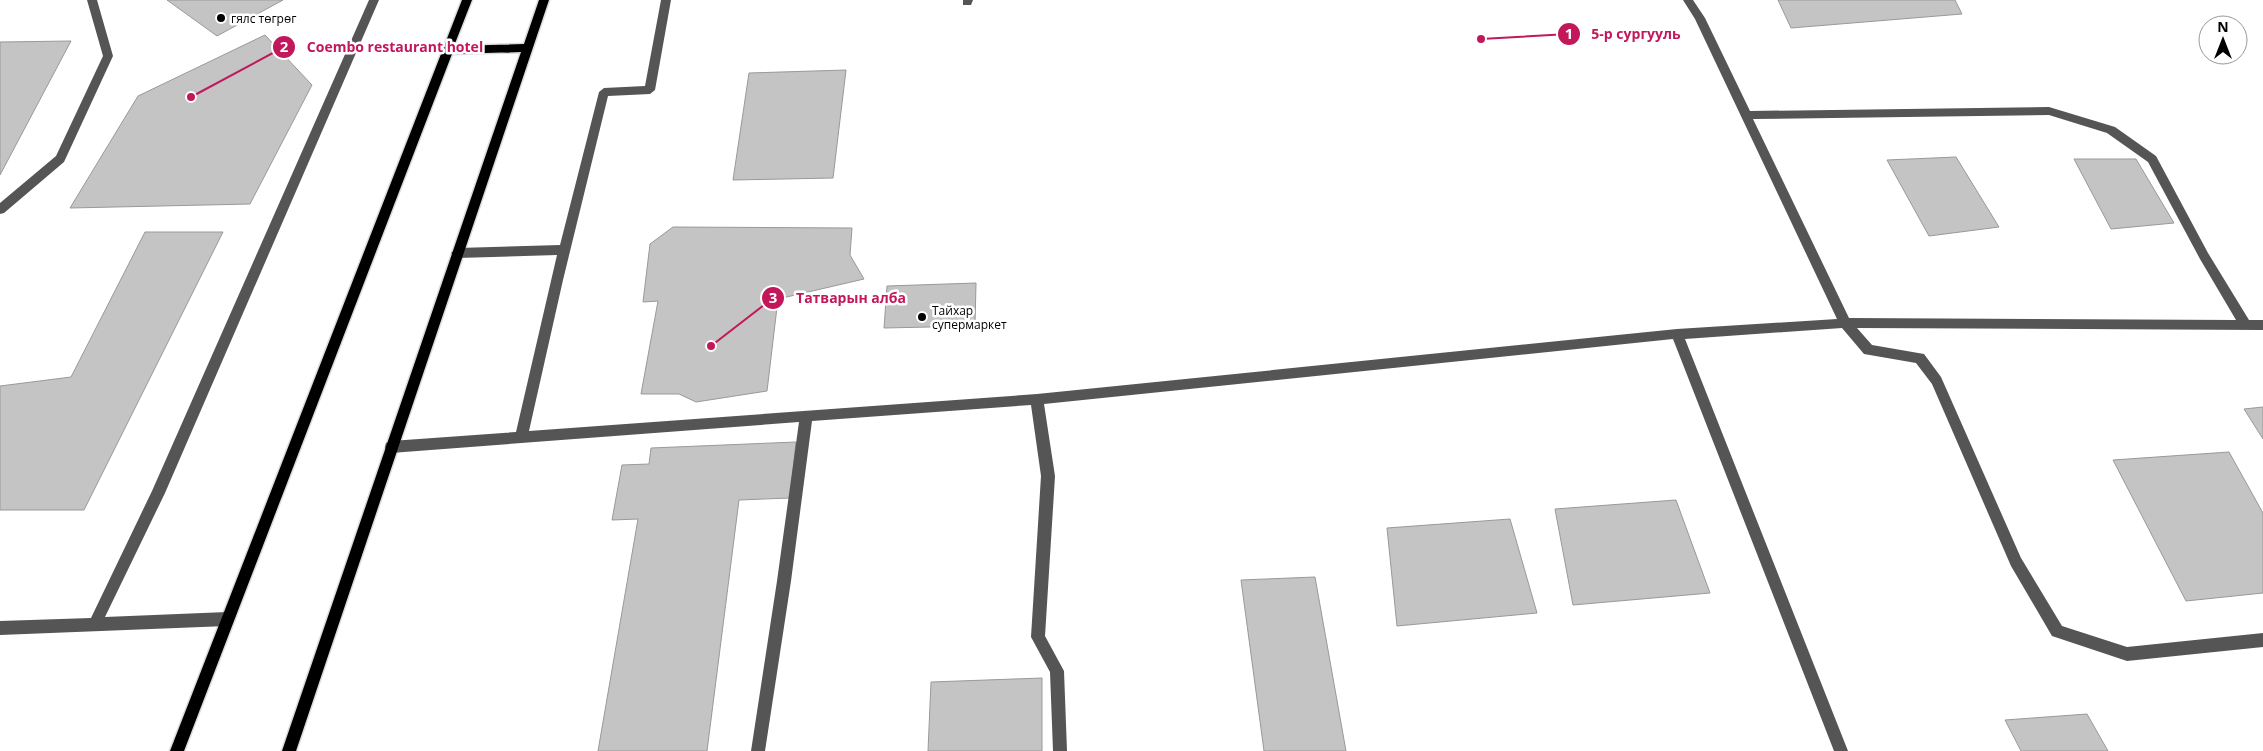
<svg xmlns="http://www.w3.org/2000/svg" width="2263" height="751" font-family="'Open Sans',sans-serif">
  <rect width="100%" height="100%" fill="#fff"/>
  <!-- building -->
  <path fill="#c4c4c4" stroke="#999" d="M167,0H283L217,36Z
    M1778,0H1955L1962,14L1791,28Z
    M265,35L312,85L250,204L70,208L138,96Z
    M71,41L0,175V42Z
    M846,70L833,178L733,180L749,73Z
    M1956,157L1999,227L1929,236L1887,160Z
    M2074,159H2136L2174,223L2111,229Z
    M673,227L852,228L850,255L864,279L778,299L767,391L696,402L679,394H641L658,301L643,302L650,244Z
    M145,232H223L84,510H0V386L71,377Z
    M976,283L975,326L884,328L887,286Z
    M2263,407V439L2244,409Z
    M796,442L790,498L739,500L707,751H598L638,519L612,520L622,465L649,464L651,448Z
    M2229,452L2263,513V593L2186,601L2113,460Z
    M1676,500L1710,593L1573,605L1555,509Z
    M1510,519L1537,613L1397,626L1387,528Z
    M1315,577L1346,751H1264L1241,580Z
    M1042,678V751H928L931,682Z
    M2087,714L2108,751H2021L2005,720Z"/>
  <g fill="none" stroke-linecap="round" stroke-linejoin="round">
    <!-- major casing -->
    <g stroke="#dbdbdb" stroke-width="3">
      <path id="major" d="M462,0H472L454,46L524,44L539,0H549L296,751H282L521,52L452,54L184,751H170Z"/>
    </g>
    <!-- minor -->
    <path fill="#555" fill-rule="evenodd" d="M87,0H97L113,56L64,162L4,213L0,214V203L56,156L103,56Z
      M369,0H379L165,493L105,617L227,612L232,614L234,619L232,624L227,626L0,635V621L91,618L152,491Z
      M661,0H671L655,90L650,94L608,96L563,280L529,431L1037,394L1677,329L1837,319L1695,19L1683,0H1693L1705,18L1750,111L2049,107L2115,127L2156,156L2208,253L2249,320H2263V330L1857,328L1872,345L1924,354L1941,377L2021,558L2062,626L2127,647L2263,633V647L2127,661L2052,636L2011,566L1932,384L1916,363L1864,354L1842,328L1685,339L1848,751H1834L1673,339L1044,404L1055,476L1045,636L1064,671L1067,751H1053L1050,672L1031,637L1041,476L1031,405L812,421L791,581L765,751H751L777,581L799,422L391,453L386,451L385,447L386,443L391,441L516,432L557,255L457,258L451,253L457,248L560,245L599,92L604,88L645,86ZM2049,115L2107,133L2148,162L2200,259L2236,320L1849,318L1753,119Z
      M963,0H973L971,5H963Z"/>
    <!-- major -->
    <use href="#major" fill="#000" fill-rule="evenodd"/>
  </g>
  <!-- markers -->
  <g fill="#000" stroke="#fff" stroke-width="2">
    <circle cx="221" cy="18" r="5"/>
    <circle cx="922" cy="317" r="5"/>
  </g>
  <g text-anchor="middle" dominant-baseline="central" stroke-width="5" stroke-linejoin="round" paint-order="stroke">
    <!-- poi labels -->
    <g font-size="12" fill="#000" stroke="#fff" text-anchor="start">
      <text x="231" y="18">гялс төгрөг</text>
      <text x="932" y="310">Тайхар<tspan x="932" dy="14">супермаркет</tspan></text>
    </g>
  </g>
  <!-- callouts -->
  <path fill="none" stroke="#c2185b" stroke-width="2" d="M1481 39L1569 34M191 97L284 47M711 346L773 298"/>
  <g fill="#c2185b" stroke="#fff" stroke-width="2">
    <circle cx="1481" cy="39" r="5"/>
    <circle cx="191" cy="97" r="5"/>
    <circle cx="711" cy="346" r="5"/>
    <circle cx="1569" cy="34" r="12"/>
    <circle cx="284" cy="47" r="12"/>
    <circle cx="773" cy="298" r="12"/>
  </g>
  <g font-size="15" text-anchor="middle" font-weight="bold" fill="#fff">
    <text x="1569" y="39">1</text>
    <text x="284" y="52">2</text>
    <text x="773" y="303">3</text>
  </g>
  <g font-size="14" text-anchor="middle" font-weight="bold" fill="#c2185b" stroke="#fff" stroke-width="5" stroke-linejoin="round" paint-order="stroke">
    <text x="1636" y="39">5-р сургууль</text>
    <text x="395" y="52">Coembo restaurant hotel</text>
    <text x="851" y="303">Татварын алба</text>
  </g>
  <!-- north arrow -->
  <g transform="translate(2223 40)"><circle r="24" fill="#ffffff" stroke="#999999"/>
  <path d="M0-4L9 19L0 12L-9 19Z" fill="#000000"/>
  <text y="-8" font-size="14" font-weight="bold" text-anchor="middle" fill="#000000">N</text>
  </g>
</svg>
